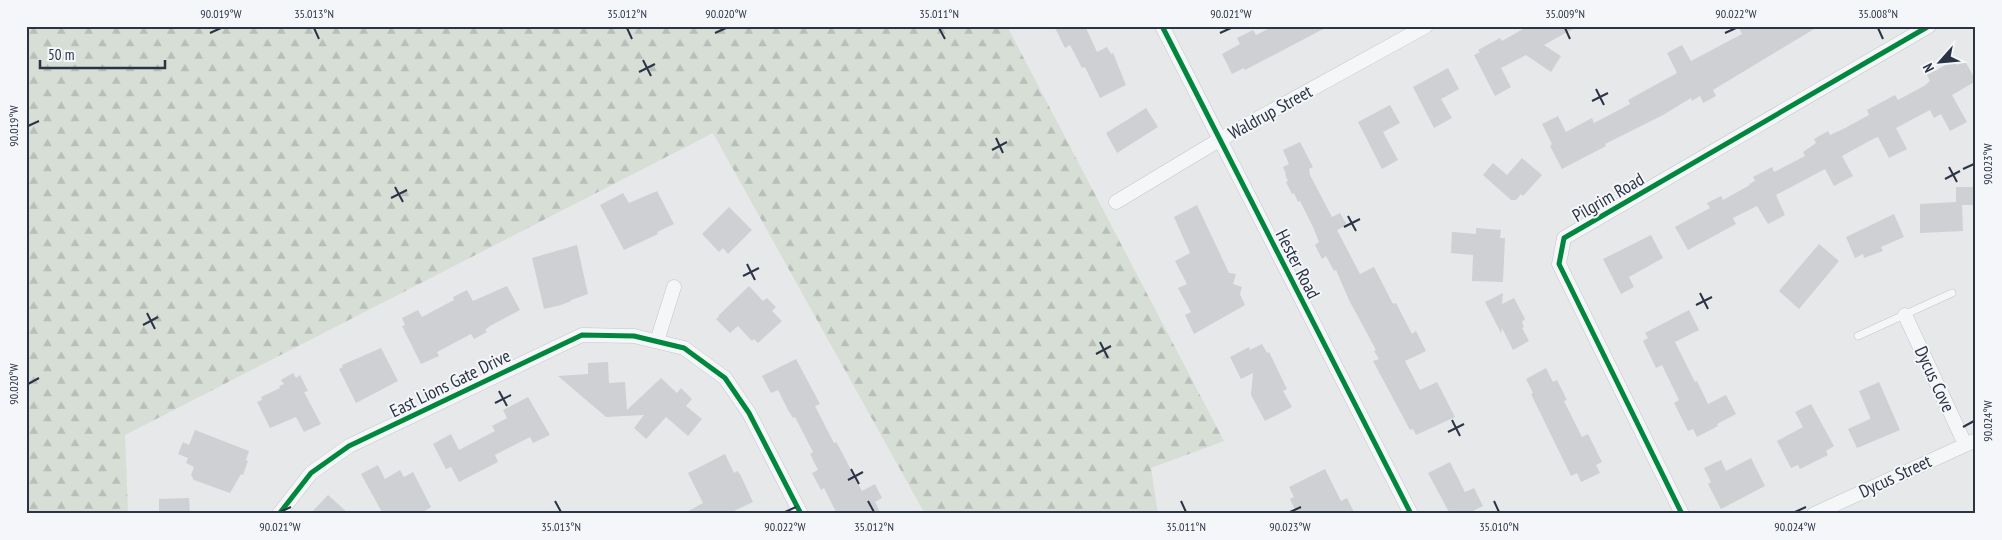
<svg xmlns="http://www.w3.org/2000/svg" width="2002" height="540" font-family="'PT Sans Narrow',sans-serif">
  <defs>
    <pattern id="forest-firs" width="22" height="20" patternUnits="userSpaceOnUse" patternTransform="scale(1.25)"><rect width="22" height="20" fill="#d6ded6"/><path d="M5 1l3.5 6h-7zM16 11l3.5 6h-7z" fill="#b8bfb9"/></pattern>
  </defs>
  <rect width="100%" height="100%" fill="#e6e8ea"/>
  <!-- forest -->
  <path fill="url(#forest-firs)" d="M26,26H1007L1224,441L1151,468L1158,514H925L713,133L125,435L128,514H26Z"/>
  <!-- building -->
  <path fill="#ced0d3" d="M1054,26H1085L1097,52L1107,47L1111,54L1113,53L1126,85L1100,98L1085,67L1082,68L1070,45L1065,48Z
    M1274,26H1329L1245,70L1244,68L1232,74L1222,54L1240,44L1237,38L1253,30L1256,35Z
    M1528,26H1578L1544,45L1561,56L1551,72L1526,55L1501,68L1511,87L1495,96L1474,55L1480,52L1478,50L1500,38L1502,41Z
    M1738,26H1819L1713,90L1716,96L1703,103L1700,96L1692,101L1691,98L1663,115L1605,144L1606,146L1562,169L1550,146L1552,144L1542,124L1558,116L1566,132L1592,118L1594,123L1630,104L1628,100L1677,73L1667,53L1682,45L1691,61L1742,34Z
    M1955,60L1957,65L1965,61L1976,81L1952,95L1967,122L1950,131L1941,114L1934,118L1930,110L1896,128L1907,149L1889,158L1878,137L1873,139L1842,156L1853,176L1834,186L1825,169L1776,195L1785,215L1768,224L1757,206L1733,218L1736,224L1688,250L1675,227L1710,208L1707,203L1721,196L1723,200L1750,185L1749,184L1755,181L1753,177L1772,167L1774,172L1805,156L1803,152L1816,143L1814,139L1828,131L1830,135L1845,128L1869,115L1867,110L1895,95L1898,100L1924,86L1930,81L1927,75Z
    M1448,68L1459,89L1441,99L1452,118L1434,128L1413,87Z
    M1390,105L1400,123L1383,132L1398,160L1382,169L1358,122Z
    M1146,108L1158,127L1117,153L1106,133Z
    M1300,142L1313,167L1309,169L1310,175L1332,217L1340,213L1347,225L1337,230L1360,274L1374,267L1393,304L1396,303L1412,334L1416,331L1426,351L1405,361L1420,390L1437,382L1455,417L1416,435L1413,429L1410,430L1373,361L1379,359L1374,351L1376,350L1349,300L1336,270L1334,271L1326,256L1322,259L1315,245L1319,242L1313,227L1300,201L1298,202L1294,193L1292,194L1286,182L1288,181L1285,175L1286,174L1283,167L1289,164L1283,150Z
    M1522,158L1542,175L1523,196L1521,194L1516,200H1511L1483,175L1493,163L1507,175Z
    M1956,187H1976V205H1962L1963,231L1920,233V204L1956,202Z
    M657,191L674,224L657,232L658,234L624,250L600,205L623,193L629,203Z
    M1197,205L1229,273L1236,274L1233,284L1242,287L1240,294L1245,305L1194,334L1185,315L1191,312L1178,288L1187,284L1175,261L1190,253L1174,217Z
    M729,207L752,230L728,254L723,248L719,252L702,234Z
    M1894,214L1904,237L1881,247L1883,251L1864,258L1863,254L1855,258L1846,237Z
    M1476,228L1501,230L1500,238H1505L1503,282L1472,281L1473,255L1451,253L1452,232L1476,234Z
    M1651,235L1663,258L1629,277L1634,287L1621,294L1603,259Z
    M1819,244L1839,261L1799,309L1779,291Z
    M577,245L588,294L571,300V301L561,305L544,309L532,258Z
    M507,286L520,310L490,326L485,330L487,332L474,339L471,334L437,352L439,356L421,364L402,326L405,325L402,318L418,310L422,317L454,300L453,297L467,290L473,301Z
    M749,286L763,301L767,298L776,307L772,311L782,321L758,343L754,339L752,341L738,326L730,333L716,319L719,317L718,316Z
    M1503,293L1502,304L1514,298L1525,319L1522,322L1524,327L1522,328L1529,341L1513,350L1502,328L1501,333L1485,302Z
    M1689,310L1699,330L1675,342L1695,382L1697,381L1708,404L1726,395L1736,414L1717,424L1718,426L1697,437L1693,429L1688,431L1674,403L1679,400L1662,365L1656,368L1643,341L1648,338L1645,333Z
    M1262,344L1267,353L1269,352L1287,389L1283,391L1292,407L1265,421L1251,395L1253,373L1241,379L1230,357L1249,347L1250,350Z
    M381,348L398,381L356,403L339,369L343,367L342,365Z
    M796,359L820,404L815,406L834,443L836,442L838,445L862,491L875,484L882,498L875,502L881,514H837L824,488L821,490L812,473L818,470L810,454L813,452L795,417L793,418L788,410L778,390L771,393L762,376Z
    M608,362L609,383L625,382L627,410L661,378L677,393L681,388L692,399L686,406L702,419L688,436L666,417L646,439L634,428L644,415L606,417L558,376L588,374V363Z
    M1546,368L1553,382L1557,380L1567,400L1564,401L1582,437L1588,434L1602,462L1596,465L1600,473L1581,482L1577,473L1571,476L1531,394L1533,393L1526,379Z
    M293,373L296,378L300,375L308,391L304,392L321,424L304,432L296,417L270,428L257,402L262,400L261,397L280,388L279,386L284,384L281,380Z
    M1879,382L1900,430L1857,448L1848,429L1870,419V417L1859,391Z
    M528,397L550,435L533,443L530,437L495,455L498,462L459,482L451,467L446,469L433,444L451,434L459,450L495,431L492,426L507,418L503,410Z
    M1811,404L1834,446L1826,451L1828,455L1800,469L1798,465L1791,468L1777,441L1803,427L1795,412Z
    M195,430L249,451L246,460L248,461L243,475L241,474L230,493L194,480L191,475L194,467L186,463L188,458L178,454L183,442L189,445Z
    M725,454L734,473L737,471L740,474L753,502L734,511V514H683L703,503L688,473Z
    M1751,458L1765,486L1721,509L1708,484L1711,482L1704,468L1721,460L1726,471Z
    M1450,462L1465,492L1474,488L1483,506L1467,514H1450L1428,473Z
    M378,465L385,479L400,470L404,477L413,472L431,507L420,514H383L361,474Z
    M1325,469L1341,501L1347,498L1355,514H1297L1290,499L1294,497L1289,487Z
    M328,495L349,514H310Z
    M189,498L190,514H159V499Z"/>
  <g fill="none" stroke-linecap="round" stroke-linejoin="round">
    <!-- lane casing -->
    <g stroke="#c4c6c8" stroke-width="8">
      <path id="lane" d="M1858,336L1952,293"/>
    </g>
    <!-- street casing -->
    <g stroke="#c4c6c8" stroke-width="15">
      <path id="street" d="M1162,26L1411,514
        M1116,202L1219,140L1426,26
        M1905,315L1965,444
        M657,341L674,287
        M279,514L311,473L349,446L582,335L634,336L684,348L725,378L749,413L801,514
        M1682,514L1559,264L1564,238L1929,26
        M1814,514L1976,440"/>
    </g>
    <!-- lane -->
    <use href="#lane" stroke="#f5f6f7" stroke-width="7"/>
    <!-- street -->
    <use href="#street" stroke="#f5f6f7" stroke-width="14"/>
    <!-- cycleway casing -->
    <g stroke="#f4f6f9" stroke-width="8">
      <path id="cycleway" d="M1162,26L1411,514
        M279,514L311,473L349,446L582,335L634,336L684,348L725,378L749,413L801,514
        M1682,514L1559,264L1564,238L1929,26"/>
    </g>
    <!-- cycleway -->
    <use href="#cycleway" stroke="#00873e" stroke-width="5"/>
  </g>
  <!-- ticks -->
  <path fill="none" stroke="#2b3445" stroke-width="2" d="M314,28L319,39M627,28L632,39M939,28L945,39M1565,28L1570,39M1878,28L1883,39M210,33L221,28M715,33L726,28M1220,33L1231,28M1725,33L1736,28M643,60L651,76M639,72L655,64M1596,89L1604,105M1592,101L1608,93M28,126L39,121M996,138L1003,153M992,150L1007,142M1949,167L1957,182M1963,169L1974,164M1945,179L1960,171M395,187L403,202M391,198L407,190M1348,216L1356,231M1344,227L1360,219M747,264L755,280M743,276L759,268M1700,293L1708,309M1696,305L1712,297M147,313L155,329M143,325L158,317M1100,342L1108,358M1096,354L1111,346M28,384L39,378M499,391L507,406M495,403L511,395M1452,420L1460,436M1963,427L1974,421M1448,432L1464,424M851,469L859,484M848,480L863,472M555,501L561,512M868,501L874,512M1181,501L1186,512M1494,501L1499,512M280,512L291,507M785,512L796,507M1290,512L1301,507M1795,512L1806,507"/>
  <g text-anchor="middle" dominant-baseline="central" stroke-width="4" stroke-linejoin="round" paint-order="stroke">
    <!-- street labels -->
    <g font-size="18" fill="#2b3445" stroke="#f4f6f9">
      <text transform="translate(1270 112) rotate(-29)">Waldrup Street</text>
      <text transform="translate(1608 197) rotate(-30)">Pilgrim Road</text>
      <text transform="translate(1298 264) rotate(63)">Hester Road</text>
      <text transform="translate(1935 379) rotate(65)">Dycus Cove</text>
      <text transform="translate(450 383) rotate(-26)">East Lions Gate Drive</text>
      <text transform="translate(1895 476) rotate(-25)">Dycus Street</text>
    </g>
  </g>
  <!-- border -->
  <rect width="2002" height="540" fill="none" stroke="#f4f6f9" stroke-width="55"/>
  <!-- north arrow -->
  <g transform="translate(1940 62) rotate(243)" stroke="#f4f6f9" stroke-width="4" paint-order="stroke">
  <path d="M0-4L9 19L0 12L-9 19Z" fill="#2b3445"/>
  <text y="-8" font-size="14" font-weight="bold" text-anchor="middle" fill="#2b3445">N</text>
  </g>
  <!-- scale -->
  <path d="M40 60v8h125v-8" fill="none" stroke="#2b3445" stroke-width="2.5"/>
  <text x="48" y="60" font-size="15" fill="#2b3445" stroke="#f4f6f9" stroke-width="4" paint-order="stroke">50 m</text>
  <rect x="28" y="28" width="1946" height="484" fill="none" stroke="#2b3445" stroke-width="2"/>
  <g font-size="12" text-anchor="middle" fill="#2b3445">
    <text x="221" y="18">90.019°W</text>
    <text x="314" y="18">35.013°N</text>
    <text x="627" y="18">35.012°N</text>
    <text x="726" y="18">90.020°W</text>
    <text x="939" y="18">35.011°N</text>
    <text x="1231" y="18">90.021°W</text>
    <text x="1565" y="18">35.009°N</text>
    <text x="1736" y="18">90.022°W</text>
    <text x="1878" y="18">35.008°N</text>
    <text transform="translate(14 126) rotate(-90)" y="4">90.019°W</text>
    <text transform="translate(1988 164) rotate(-90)" y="4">90.023°W</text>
    <text transform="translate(14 384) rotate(-90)" y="4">90.020°W</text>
    <text transform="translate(1988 421) rotate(-90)" y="4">90.024°W</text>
    <text x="280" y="531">90.021°W</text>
    <text x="561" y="531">35.013°N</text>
    <text x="785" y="531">90.022°W</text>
    <text x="874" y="531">35.012°N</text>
    <text x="1186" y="531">35.011°N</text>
    <text x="1290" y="531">90.023°W</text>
    <text x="1499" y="531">35.010°N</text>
    <text x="1795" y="531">90.024°W</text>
  </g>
</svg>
